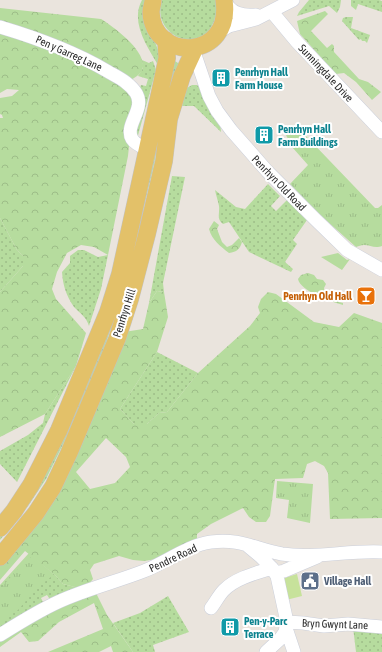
<svg xmlns="http://www.w3.org/2000/svg" width="382" height="652" font-family="'Asap Condensed',sans-serif">
  <defs>
    <pattern id="grass-dots" width="8" height="8" patternUnits="userSpaceOnUse"><rect width="8" height="8" fill="#b6dc9e"/><path d="M2 2h.1M6 6h.1" fill="none" stroke="#9dbd88" stroke-width="1.8" stroke-linecap="round"/></pattern>
    <pattern id="forest-crowns" width="20" height="18" patternUnits="userSpaceOnUse"><rect width="20" height="18" fill="#b6dc9e"/><path d="M2 6a3 3 0 1 1 6 0M12 15a3 3 0 1 1 6 0" fill="none" stroke="#9dbd88"/></pattern>
    <pattern id="park-tufts" width="24" height="20" patternUnits="userSpaceOnUse"><rect width="24" height="20" fill="#b6dc9e"/><path d="M3 7l-1-3M5 7V3M7 7l1-3M15 17l-1-3M17 17v-4M19 17l1-3" fill="none" stroke="#9dbd88"/></pattern>
  </defs>
  <rect width="100%" height="100%" fill="#eae4dd"/>
  <!-- grass -->
  <path fill="url(#grass-dots)" d="M142,0H146L153,37L160,55L158,65C147,46 130,22 142,0Z
    M162,0H216C218,9 217,13 214,21C202,57 150,36 162,0Z
    M309,0H341L340,7L337,13L329,6L297,16L299,12Z
    M351,0H379L382,1V12L358,4L356,10L351,6Z
    M346,17H353L351,28L370,35L367,43L365,41H362L361,39L359,40L342,21L343,18Z
    M142,60L149,63L153,61L156,70L137,139C133,123 135,101 141,85L146,86L148,79L138,76L143,68Z
    M175,61L178,63V67L164,113L153,169L130,264L120,301L106,343L70,430L46,479L28,506L0,540V536L74,413L161,116Z
    M192,85H197L201,89L220,122L221,132L194,106H182L187,88Z
    M172,176L185,177L163,283L164,292L157,291L149,303Z
    M268,184L280,196L271,206L276,211L288,199L307,220L293,240L297,244L285,262L293,269L291,272L249,252L229,222L223,224C216,219 220,213 219,206C218,201 216,195 215,190L236,207L245,209Z
    M0,218L17,250L23,256V266L0,292Z
    M78,250H84L98,257L108,255L101,289L89,326C87,318 80,313 74,307C66,295 63,286 62,272L70,263V256Z
    M157,352L198,373L167,412L159,413L147,424H134L120,409Z
    M76,366L17,482L0,464V451L28,435L43,423L45,414Z
    M29,553L56,576L63,584L79,588L51,601L47,595L41,598L44,604L0,629V585Z
    M168,596L189,632L153,645L155,652H133L113,623L140,613Z
    M353,627L382,630V652H356Z"/>
  <!-- forest -->
  <path fill="url(#forest-crowns)" fill-rule="evenodd" d="M0,8L101,19C114,27 145,50 143,67C142,73 136,77 131,80L0,24Z
    M325,11L328,14L311,31L327,48L332,44L334,46V52L359,79L368,82L381,92L372,100L356,82L344,73L336,74L300,34L297,21Z
    M0,31L55,50L122,83L134,98L128,156L108,255L94,247L81,245L67,253L57,272L52,289L56,299L86,333L76,366L45,414L0,437V292L23,266V256L17,250L0,218V118H3L2,115L0,114V98L12,96L19,90L7,89L0,93Z
    M214,221L219,225L217,229L222,242L227,247L232,245L239,238L242,242C240,249 237,252 229,253C220,246 212,240 209,229Z
    M308,273L314,275L317,279L323,280L326,284L324,288L325,293L339,302L343,303V305C332,302 300,291 298,279L301,275Z
    M157,291L164,292L168,317L157,352L120,409L134,424H147L159,413L167,412L198,373L250,326L260,313L258,307L261,299L268,292L276,294L314,322L339,327L354,313L382,323V518L330,519L328,473L324,466L315,461L307,464L303,478L275,479L270,516L266,522H256L249,517L243,508L211,524L197,534V540L163,558L144,561L133,560L119,556L94,564L90,570L93,579L88,585L79,588L63,584L56,576L25,551L0,580V564L52,499L124,332L143,329L149,303ZM106,438L126,457L130,467L115,483L90,489L76,472Z
    M95,591L107,615L133,652H113L111,646L99,652H48L103,629L94,603L59,622L38,641L29,642L21,632L0,647V641L66,604Z"/>
  <!-- park -->
  <path fill="url(#park-tufts)" d="M292,125H294L305,135L375,208H378L382,205V246C375,249 370,245 364,245C361,245 359,246 356,247L318,213L290,184L308,165L292,147L283,129Z
    M277,481L313,484L310,523L287,518L289,500L276,498Z
    M29,556L52,576L37,588L18,610L0,621V589Z"/>
  <!-- garden -->
  <path fill="#b6dc9e" d="M338,253L347,260L350,259L342,270L321,257Z"/>
  <!-- pitch -->
  <path fill="#c7e29b" d="M297,574L302,596L286,600L281,579Z"/>
  <g fill="none" stroke-linecap="round" stroke-linejoin="round">
    <!-- minor casing -->
    <g stroke="#cbcfda" stroke-width="14">
      <path id="minor" d="M224,0C231,14 242,16 256,15
        M272,12L297,42L382,132
        M0,27C37,38 73,51 107,71C117,77 129,82 136,93C146,109 124,125 132,139C135,144 142,147 147,149
        M219,32L229,26L256,19L293,0
        M194,52L209,96L217,111L231,130L267,171L316,220L347,250L382,270
        M248,546L260,556L272,568L277,576L287,622L285,632L280,639L266,652
        M275,573L284,571L317,557
        M211,608C215,603 219,595 224,590C236,578 256,573 272,568
        M287,622L303,623L324,626L348,624L382,627
        M286,628L294,652
        M0,635C19,623 38,611 58,602C86,589 116,582 144,571C165,563 188,545 211,542C240,538 255,549 282,554C314,559 349,550 382,552"/>
    </g>
    <!-- major casing -->
    <g stroke="#c3c3c3" stroke-width="18">
      <path id="major" d="M153,0C153,4 151,8 151,12C153,62 233,61 224,0
        M0,528L14,511L31,485L59,430L108,312L120,274L161,87L167,58L166,40
        M0,557L36,513L53,487L69,453L117,339L130,299L147,234L164,161L169,119L182,76L195,48"/>
    </g>
    <!-- minor -->
    <use href="#minor" stroke="#fff" stroke-width="13"/>
    <!-- major -->
    <use href="#major" stroke="#e3c169" stroke-width="17"/>
  </g>
  <!-- icons -->
  <defs>
    <g id="building-square" transform="scale(1)"><rect x="-9" y="-9" width="18" height="18" rx="4" fill="#0f9aa8" stroke="#fff"/><path d="M-4-6H4V6H1V3H-1V6H-4ZM-2.5-4.3h1.7v1.8h-1.7ZM.8-4.3h1.7v1.8H.8ZM-2.5-1h1.7V.8h-1.7ZM.8-1h1.7V.8H.8Z" fill="#fff"/></g>
    <g id="bar-square" transform="scale(1)"><rect x="-9" y="-9" width="18" height="18" rx="4" fill="#e8710a" stroke="#fff"/><path d="M-6-5H6L.8 .8V4.5H3.5V6h-7V4.5H-.8V.8Z" fill="#fff"/></g>
    <g id="civic-square" transform="scale(1)"><rect x="-9" y="-9" width="18" height="18" rx="4" fill="#5c6f8a" stroke="#fff"/><path d="M-.6-6.5H3V-4.5H.6V-3L4-1V1h2V6H-6V1h2V-1L-.6-3ZM-1.2 2.5V6h2.4V2.5Z" fill="#fff"/></g>
  </defs>
  <g fill-rule="evenodd">
    <use href="#building-square" x="221" y="78"/>
    <use href="#building-square" x="264" y="135"/>
    <use href="#bar-square" x="366" y="296"/>
    <use href="#civic-square" x="310" y="581"/>
    <use href="#building-square" x="230" y="627"/>
  </g>
  <g text-anchor="middle" dominant-baseline="central" stroke-width="4" stroke-linejoin="round" paint-order="stroke">
    <!-- street labels -->
    <g font-size="11" fill="#2a2a2a" stroke="#fff">
      <text transform="translate(69 53) rotate(24)">Pen y Garreg Lane</text>
      <text transform="translate(326 73) rotate(47)">Sunningdale Drive</text>
      <text transform="translate(279 183) rotate(46)">Penrhyn Old Road</text>
      <text transform="translate(124 313) rotate(-72)">Penrhyn Hill</text>
      <text transform="translate(173 558) rotate(-25)">Pendre Road</text>
      <text transform="translate(335 624) rotate(2)">Bryn Gwynt Lane</text>
    </g>
    <!-- culture labels -->
    <g font-size="11" font-weight="bold" fill="#0d838f" stroke="#fff" text-anchor="start">
      <text x="235" y="72">Penrhyn Hall<tspan x="235" dy="13">Farm House</tspan></text>
      <text x="278" y="129">Penrhyn Hall<tspan x="278" dy="13">Farm Buildings</tspan></text>
      <text x="244" y="621">Pen-y-Parc<tspan x="244" dy="13">Terrace</tspan></text>
    </g>
    <!-- food labels -->
    <g font-size="11" font-weight="bold" fill="#c56008" stroke="#fff" text-anchor="end">
      <text x="352" y="296">Penrhyn Old Hall</text>
    </g>
    <!-- service labels -->
    <g font-size="11" font-weight="bold" fill="#4e5e75" stroke="#fff" text-anchor="start">
      <text x="324" y="581">Village Hall</text>
    </g>
  </g>
</svg>
